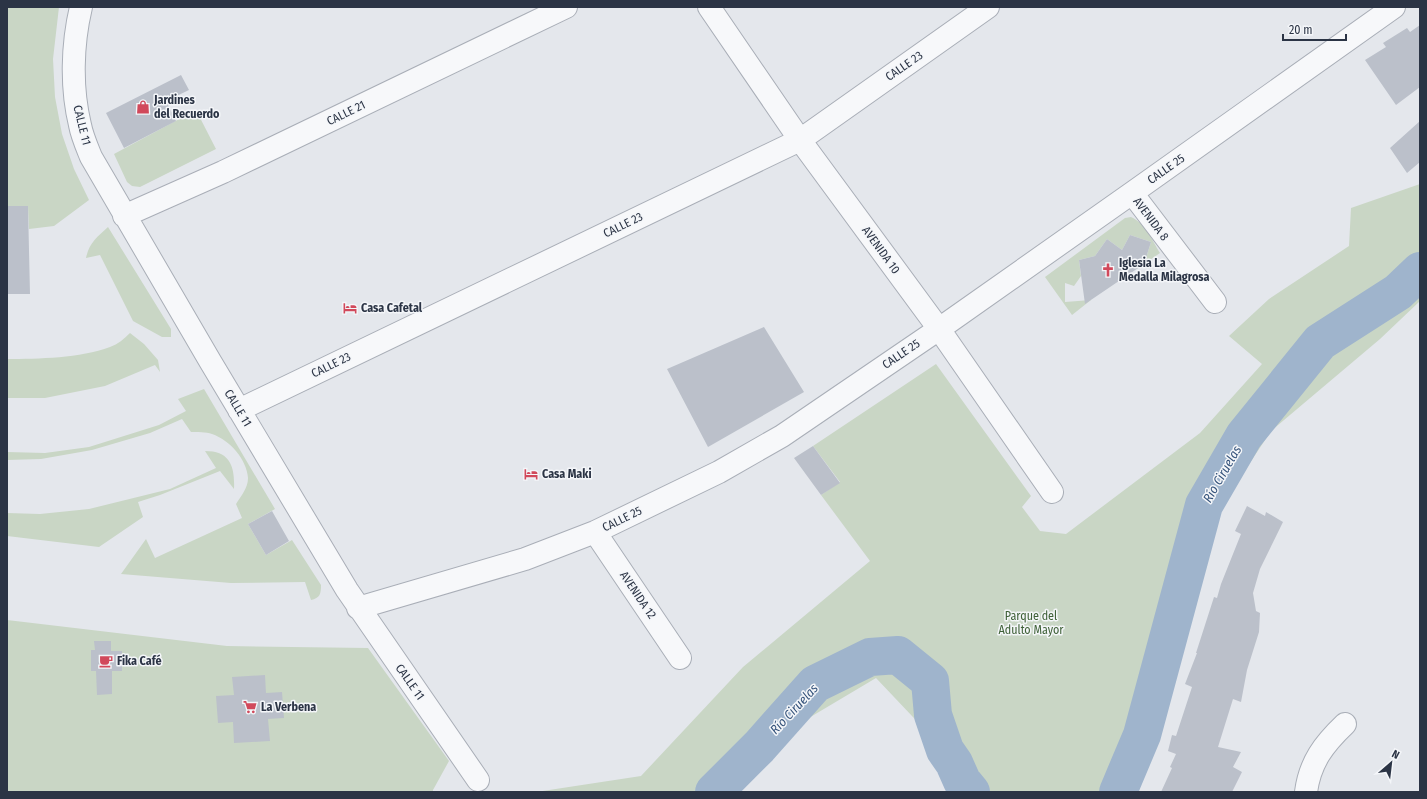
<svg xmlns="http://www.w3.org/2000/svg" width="1427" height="799" font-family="'Fira Sans Condensed',sans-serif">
  <rect width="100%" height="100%" fill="#e4e7ec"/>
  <!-- green -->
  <path fill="#c9d6c5" d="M7,7H59L53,59L55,97L62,134L74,169L89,200L54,226L29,229L28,206H7V96L8,91Z
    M196,110L216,149L140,187L132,186L127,182L114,154Z
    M1420,184V301L1380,339L1271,431L1216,514L1132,792H984L876,678L797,725L720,792H536L641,776L743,667L870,561L821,495L840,482L813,446L936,364L1031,496L1022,507L1040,531L1066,534L1200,433L1262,364L1229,336L1269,299L1349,246L1351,208Z
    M1131,217C1145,223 1152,240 1160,253L1144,264L1151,242L1130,235L1122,250L1107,239L1095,256L1079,260L1081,276L1074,286L1065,283V302L1091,300L1072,315L1045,277L1125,218Z
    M108,227L171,329V337H162L133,321L100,255L86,258C89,243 97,237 108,227Z
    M130,333L144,344L158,360L160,372L155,365L105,386L45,398H7V359C39,359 80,358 110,347C118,344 124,339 130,333Z
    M204,389L275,509L248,524L266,555L292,540L321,585C321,594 320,598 311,600L305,582L231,583L121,574L146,539L155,558L242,518L236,504C241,496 248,488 248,478C247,460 230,440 212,434C206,432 197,432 191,432L182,419L150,433L92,450L41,459L7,460V452L45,453L89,447L159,425L186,411L178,399Z
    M205,451C230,451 235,466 234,489L220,471L160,495L138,502L143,517L99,547L7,536V513L40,514L89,509L170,489L216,468Z
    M7,620L227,646L368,648L449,761L433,790V792H7Z"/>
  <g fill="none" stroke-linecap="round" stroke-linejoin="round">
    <!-- river -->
    <path stroke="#9fb4cc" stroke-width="38" d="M714,792L759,747L815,684L870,657L898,655L930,681L933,715L945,750L954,763L962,781L971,792
      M1118,792L1142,735L1204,505L1244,436L1320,342L1398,292L1420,271"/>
  </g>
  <!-- building -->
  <path fill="#bbc0ca" d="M1420,25V87L1396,105L1365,60L1386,47L1383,43L1407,28L1410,32Z
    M181,75L189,90L166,101L176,121L124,148L106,113Z
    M1420,121V162L1407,173L1390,148Z
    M7,206H28L30,294H7Z
    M1130,235L1151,242L1144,264L1085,304L1079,260L1095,256L1107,239L1122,250Z
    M764,327L804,392L708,447L667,369Z
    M813,446L840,483L821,495L794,458Z
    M1247,506L1265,516L1266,512L1283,522L1260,569L1253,593L1256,611L1260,613L1259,632L1247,670L1241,702L1233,699L1218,747L1241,752L1233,767L1242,772L1232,792H1161L1172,768L1170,767L1176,754L1168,751L1172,735L1176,736L1192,687L1185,684L1197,653H1196L1214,597L1217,598L1221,584L1241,534L1235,531Z
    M272,511L289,541L266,555L248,524Z
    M94,641H111V651H122V671H112V694L97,695L96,671H91V650H95Z
    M265,675L266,693L282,692L284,718L268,719L270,741L234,743L233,722L218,723L216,696L234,695L232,677Z"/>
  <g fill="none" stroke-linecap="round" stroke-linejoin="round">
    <!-- minor casing -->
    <g stroke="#a9aeb7" stroke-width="24">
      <path id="minor" d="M81,7C72,45 71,88 80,125C82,136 87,147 91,157L210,361L347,590L478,780
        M709,7L800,140L939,329L1052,492
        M1132,193L1215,302
        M124,216L223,172L566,7
        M239,410L800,140L988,7
        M595,532L680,658
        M358,608L525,559L595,532L719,472L782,436L939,329L1132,193L1394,7
        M1306,792C1310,762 1324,744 1345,724"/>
    </g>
    <!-- minor -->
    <use href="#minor" stroke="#f7f8fa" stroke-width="22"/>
  </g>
  <!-- icons -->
  <defs>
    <g id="shop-bare" transform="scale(1.08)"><path d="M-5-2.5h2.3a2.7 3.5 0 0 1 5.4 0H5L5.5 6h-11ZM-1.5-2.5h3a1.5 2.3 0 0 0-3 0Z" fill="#d1495b" stroke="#f4f6f9" stroke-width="2.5" paint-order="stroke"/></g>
    <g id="church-bare" transform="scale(1.08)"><path d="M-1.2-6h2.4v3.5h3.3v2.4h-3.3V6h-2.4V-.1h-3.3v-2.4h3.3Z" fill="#d1495b" stroke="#f4f6f9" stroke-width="2.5" paint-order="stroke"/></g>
    <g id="hotel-bare" transform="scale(1.08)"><path d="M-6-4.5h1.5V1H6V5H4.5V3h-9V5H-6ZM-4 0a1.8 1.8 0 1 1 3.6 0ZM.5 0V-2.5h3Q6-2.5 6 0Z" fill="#d1495b" stroke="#f4f6f9" stroke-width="2.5" paint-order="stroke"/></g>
    <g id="cafe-bare" transform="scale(1.08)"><path d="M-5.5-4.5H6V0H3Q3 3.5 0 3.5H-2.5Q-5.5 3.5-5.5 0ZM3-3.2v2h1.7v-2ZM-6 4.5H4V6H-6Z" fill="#d1495b" stroke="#f4f6f9" stroke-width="2.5" paint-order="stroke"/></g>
    <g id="supermarket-bare" transform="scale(1.08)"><path d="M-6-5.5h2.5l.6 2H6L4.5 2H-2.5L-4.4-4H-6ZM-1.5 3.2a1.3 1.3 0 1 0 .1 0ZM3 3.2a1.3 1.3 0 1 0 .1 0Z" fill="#d1495b" stroke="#f4f6f9" stroke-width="2.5" paint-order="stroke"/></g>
  </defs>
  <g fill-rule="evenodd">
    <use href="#shop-bare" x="143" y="107"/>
    <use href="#church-bare" x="1108" y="270"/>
    <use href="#hotel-bare" x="350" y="308"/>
    <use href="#hotel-bare" x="531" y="474"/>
    <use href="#cafe-bare" x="106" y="661"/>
    <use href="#supermarket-bare" x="250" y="707"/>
  </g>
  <g text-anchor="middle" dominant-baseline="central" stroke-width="3" stroke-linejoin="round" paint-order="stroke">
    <!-- street labels -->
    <g font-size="12" fill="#2b3445" stroke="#f4f6f9">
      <text transform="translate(904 66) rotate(-35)">CALLE 23</text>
      <text transform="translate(346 113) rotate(-26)">CALLE 21</text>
      <text transform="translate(82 125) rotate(76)">CALLE 11</text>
      <text transform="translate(1166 169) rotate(-35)">CALLE 25</text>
      <text transform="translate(1151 219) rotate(53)">AVENIDA 8</text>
      <text transform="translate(623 225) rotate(-26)">CALLE 23</text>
      <text transform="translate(881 250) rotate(54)">AVENIDA 10</text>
      <text transform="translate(901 354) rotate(-34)">CALLE 25</text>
      <text transform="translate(331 365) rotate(-26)">CALLE 23</text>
      <text transform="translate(238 408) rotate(59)">CALLE 11</text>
      <text transform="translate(622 519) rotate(-26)">CALLE 25</text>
      <text transform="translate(638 595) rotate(56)">AVENIDA 12</text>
      <text transform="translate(410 682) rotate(55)">CALLE 11</text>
    </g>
    <!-- poi labels -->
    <g font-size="12" font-weight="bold" fill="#2b3445" stroke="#f4f6f9" text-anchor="start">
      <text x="154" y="100">Jardines<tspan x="154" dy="14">del Recuerdo</tspan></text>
      <text x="1119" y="263">Iglesia La<tspan x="1119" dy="14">Medalla Milagrosa</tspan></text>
      <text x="361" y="308">Casa Cafetal</text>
      <text x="542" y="474">Casa Maki</text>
      <text x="117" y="661">Fika Café</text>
      <text x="261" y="707">La Verbena</text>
    </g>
    <!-- park labels -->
    <g font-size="12" fill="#3f6138" stroke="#f4f6f9">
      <text x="1031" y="616">Parque del<tspan x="1031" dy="14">Adulto Mayor</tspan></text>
    </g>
    <!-- water labels -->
    <g font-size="13" font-style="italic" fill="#34527a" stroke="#f4f6f9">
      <text transform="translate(1222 474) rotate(-60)">Río Ciruelas</text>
      <text transform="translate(794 709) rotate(-47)">Río Ciruelas</text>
    </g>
  </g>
  <!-- border -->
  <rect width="1427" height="799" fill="none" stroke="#2b3445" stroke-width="16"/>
  <!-- north arrow -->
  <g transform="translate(1391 763) rotate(28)" stroke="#f4f6f9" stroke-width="3" paint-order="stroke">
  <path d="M0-3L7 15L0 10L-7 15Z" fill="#2b3445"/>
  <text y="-6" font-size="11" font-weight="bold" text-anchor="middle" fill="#2b3445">N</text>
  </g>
  <!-- scale -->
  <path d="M1283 34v6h63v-6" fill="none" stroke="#2b3445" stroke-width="2"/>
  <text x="1289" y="34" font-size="12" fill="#2b3445" stroke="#f4f6f9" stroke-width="3" paint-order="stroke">20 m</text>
</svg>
